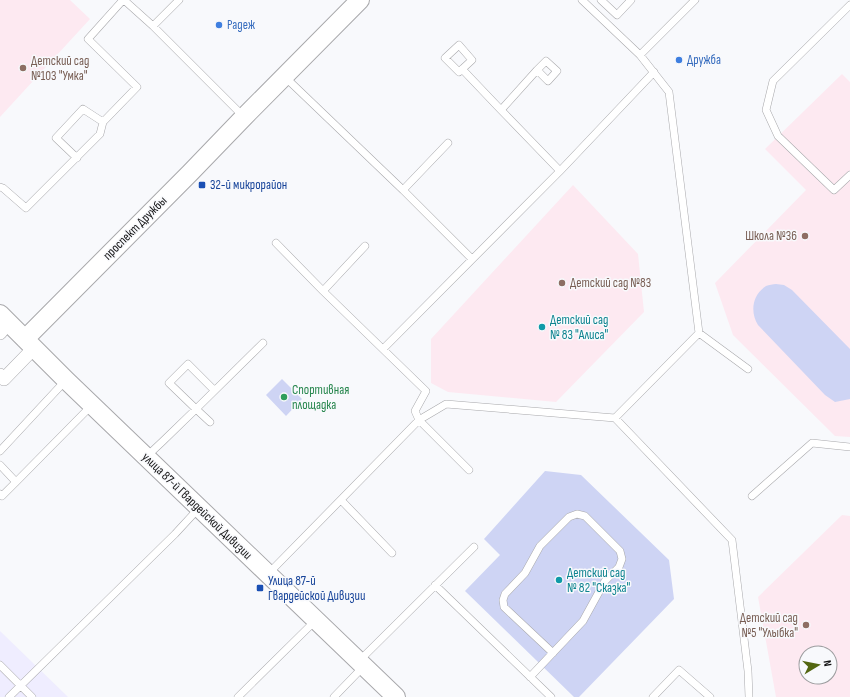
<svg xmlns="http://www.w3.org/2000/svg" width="850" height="697" font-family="'Sofia Sans Condensed',sans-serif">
  <rect width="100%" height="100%" fill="#f8f9fc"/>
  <!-- industrial -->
  <path fill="#efedff" d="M0,631L68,697H0Z"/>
  <!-- education -->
  <path fill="#fde9f1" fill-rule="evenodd" d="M0,0H70L90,19L0,117Z
    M842,74L850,82V437L835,436L733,335L715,283L806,190L765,149Z
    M573,185L638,254L644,312L556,402L448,392L431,383V339Z
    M842,515L850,516V697H776L758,597ZM806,653H830V677H806Z"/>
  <!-- green -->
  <path fill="#ced4f4" d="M776,284L784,285L792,290L850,349V399L835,402L825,395L758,325C750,312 752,295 766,286C769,285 773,284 776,284Z
    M282,379L302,399L286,416L266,395Z
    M545,471L581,475L669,560L674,599L579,697H574L465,591L500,555L484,539Z"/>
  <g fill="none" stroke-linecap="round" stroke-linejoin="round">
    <!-- lane casing -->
    <g stroke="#a8a8ab" stroke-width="8">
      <path id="lane" d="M124,0L153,26L244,117
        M601,0L617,15L631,0
        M850,5L773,81L766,110L778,136L834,190L850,175
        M153,26L179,0
        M459,45L472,60L459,72L445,58Z
        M640,55L695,0
        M546,61L557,71L548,81L537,70Z
        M462,69L501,110
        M537,70L501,110L560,171
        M285,77L403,190
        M448,143L403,190L472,259
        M77,158L56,138L83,109L103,122
        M0,187L3,188L26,208L100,134L103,122L137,87L88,39L123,0
        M276,243L323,291
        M365,246L323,291L426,391L415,411L419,420L469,470
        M699,333L748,369
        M383,349L560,171L654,72
        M214,390L188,364L169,383L196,409L263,343
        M615,418L732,540L748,671L749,697
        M0,451L66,380
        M146,457L163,441L196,409L210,422
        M0,465L16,482L92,405
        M0,494L2,496L16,482
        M752,496L812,443L850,447
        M341,500L392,553
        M268,574L419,420L446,404L615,418L699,333L669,92L640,55L582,0
        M435,585L551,697
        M359,661L474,547
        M0,665L32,697
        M530,677L583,621L605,581L619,567L622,559L620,551L585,516L577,514L569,517L540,546L525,573L505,594L503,600L504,607L553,653
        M9,697L175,534L199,508
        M238,697L316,620
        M334,697L364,666
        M653,697L679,670L710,697"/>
    </g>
    <!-- street casing -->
    <g stroke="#a8a8ab" stroke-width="14">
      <path id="street" d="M0,333L9,322
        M0,375L4,379L34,348"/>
    </g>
    <!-- secondary casing -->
    <g stroke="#a8a8ab" stroke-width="20">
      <path id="secondary" d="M0,314L66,380L396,697
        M25,339L190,173L244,117L360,0"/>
    </g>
    <!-- lane -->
    <use href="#lane" stroke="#fff" stroke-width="7"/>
    <!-- street -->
    <use href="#street" stroke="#fff" stroke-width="13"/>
    <!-- secondary -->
    <use href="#secondary" stroke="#fff" stroke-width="18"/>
  </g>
  <!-- markers -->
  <g fill="#3f7fe0" stroke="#f8f9fc" stroke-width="1.5">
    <circle cx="219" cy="25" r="4"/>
    <circle cx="679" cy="60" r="4"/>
  </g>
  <g fill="#8d6e63" stroke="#f8f9fc" stroke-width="1.5">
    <circle cx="23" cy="68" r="4"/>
    <circle cx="805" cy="236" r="4"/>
    <circle cx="562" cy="283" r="4"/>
    <circle cx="806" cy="625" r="4"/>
  </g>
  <g fill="#1a4fb4" stroke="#f8f9fc" stroke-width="1.5">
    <rect x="198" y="181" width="8" height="8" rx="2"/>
    <rect x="256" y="584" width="8" height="8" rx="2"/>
  </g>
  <g fill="#0f9aa8" stroke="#f8f9fc" stroke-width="1.5">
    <circle cx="542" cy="327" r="4"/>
    <circle cx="559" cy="580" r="4"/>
  </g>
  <circle fill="#2e9e5b" stroke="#f8f9fc" stroke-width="1.5" cx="284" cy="397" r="4"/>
  <g text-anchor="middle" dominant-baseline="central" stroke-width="3" stroke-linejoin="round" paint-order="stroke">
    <!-- shop labels -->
    <g font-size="13" fill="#366cbe" stroke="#f8f9fc" text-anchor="start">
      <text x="227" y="25">Радеж</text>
      <text x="687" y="60">Дружба</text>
    </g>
    <!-- education labels -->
    <g font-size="13" fill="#785e54" stroke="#f8f9fc" text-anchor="start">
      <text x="31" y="61">Детский сад<tspan x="31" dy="15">№103 "Умка"</tspan></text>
      <text x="797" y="236" text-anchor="end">Школа №36</text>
      <text x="570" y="283">Детский сад №83</text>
      <text x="798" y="618" text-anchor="end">Детский сад<tspan x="798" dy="15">№5 "Улыбка"</tspan></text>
    </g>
    <!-- transit labels -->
    <g font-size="13" fill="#164399" stroke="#f8f9fc" text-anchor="start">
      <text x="210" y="185">32-й микрорайон</text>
      <text x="268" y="581">Улица 87-й<tspan x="268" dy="15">Гвардейской Дивизии</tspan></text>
    </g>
    <!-- street labels -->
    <g font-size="13" fill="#121213" stroke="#f8f9fc">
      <text transform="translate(135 228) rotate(-45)">проспект Дружбы</text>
      <text transform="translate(197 506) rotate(44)">улица 87-й Гвардейской Дивизии</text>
    </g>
    <!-- culture labels -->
    <g font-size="13" fill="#0d838f" stroke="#f8f9fc" text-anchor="start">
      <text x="550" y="320">Детский сад<tspan x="550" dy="15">№ 83 "Алиса"</tspan></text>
      <text x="567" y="573">Детский сад<tspan x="567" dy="15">№ 82 "Сказка"</tspan></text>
    </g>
    <!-- leisure labels -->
    <g font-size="13" fill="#27864d" stroke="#f8f9fc" text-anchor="start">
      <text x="292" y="390">Спортивная<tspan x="292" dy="15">площадка</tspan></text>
    </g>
  </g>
  <!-- north arrow -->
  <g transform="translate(818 665) rotate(80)"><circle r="19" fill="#f8f9fc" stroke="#9c9d9f"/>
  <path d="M0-3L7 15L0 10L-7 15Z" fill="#536611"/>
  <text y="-6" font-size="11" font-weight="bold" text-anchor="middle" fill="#121213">N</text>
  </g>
</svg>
